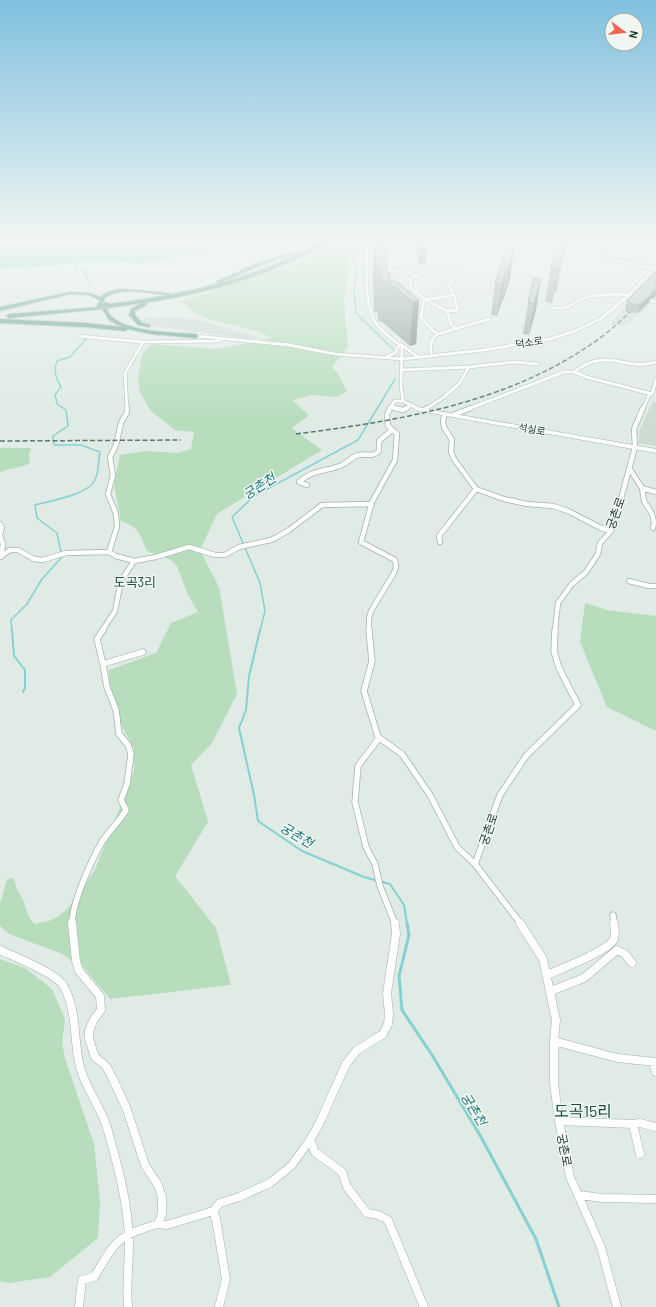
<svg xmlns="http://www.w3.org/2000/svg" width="656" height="1307" font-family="Barlow,'Noto Sans KR',sans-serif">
  <rect width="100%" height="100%" fill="#dfebe4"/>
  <!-- built -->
  <path fill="#cddbd3" d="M656,278V298L642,312L623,327L610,324L623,309Z
    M146,317L159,319L164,317L198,320L257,337L256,340L147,325L139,322Z
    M653,401L656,403V446L639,443V431Z"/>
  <!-- green -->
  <path fill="#b7ddbc" d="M343,239H346L348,274L344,305L348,347L332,367L336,371L347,391L337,397L312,395L292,400L309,415L292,428L322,450L217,514L200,550L219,587L237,694L212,743L191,765L208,822L175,876L216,928L231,985L110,999L84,968L60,953L9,934L0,926V904L7,879L14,878C16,889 17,889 22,898C28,909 24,913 35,924L49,921L59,916L67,909L95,870L134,772V749L109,702V670L156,653L171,623L198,612L188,595L177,566L171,560L147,551C139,533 140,528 121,521L114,485L120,455L145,451L178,453L191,449L194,432L175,430L151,411L140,392L138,379L142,354L151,344L217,349L272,338C249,325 219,326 196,313C191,310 186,305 182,301L301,262L325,247Z
    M0,448H31L29,454L30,463C20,468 10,468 0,472Z
    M585,603L607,610L656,616V731L607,707L580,642Z
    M0,959L25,968L52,989L65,1019L62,1043L65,1058L94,1144L100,1201L98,1238L50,1277L9,1283L0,1281Z"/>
  <!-- water -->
  <path fill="#85d1d2" d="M0,239H236L224,245V249L137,266L132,262L79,261L58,265L0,269Z"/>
  <!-- pier -->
  <path fill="#dfebe4" d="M224,247L225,249L134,267L132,265Z"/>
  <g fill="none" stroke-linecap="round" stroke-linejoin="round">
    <!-- stream-far2 -->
    <path stroke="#85d1d2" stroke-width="1.5" d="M352,239L351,247L356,271L354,290L356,313L393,349
      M572,239L584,251
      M588,252L645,264
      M79,259L75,267L77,270L85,272L90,285
      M12,631L11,620L27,604L42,579L62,557L57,533L37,518L35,505C50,501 88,495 95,480C99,472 98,461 100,452L81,445H54L53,436L68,426L66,410L57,404L55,395L61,387C56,378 53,371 57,361L70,357L86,339
      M260,631L265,611L260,583L232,517L254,496L358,440L395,379"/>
    <!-- stream-far1 -->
    <path stroke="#85d1d2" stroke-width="2" d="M12,630L14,656L25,670V688L23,692
      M260,630L249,676L246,710L239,728L254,795L258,821L302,851L364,877L390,884L404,905L407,924"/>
    <!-- stream -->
    <path stroke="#85d1d2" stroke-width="3" d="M407,923L409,935L399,976L402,1010L432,1055L481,1137L536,1239L559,1307"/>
    <!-- street-far3 casing -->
    <g stroke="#a2b3aa" stroke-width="4">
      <path id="street-far3" d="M367,239C367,263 363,301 375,322C381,332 393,339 402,347L401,386L403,401
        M541,239L588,253L654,269
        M440,264L457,273L449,285L454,295
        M368,272L397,270L416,276
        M652,301L656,302
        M552,308H565L589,296L617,294L631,295
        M457,329L451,325L447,311L426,300L411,288L410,279L440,264L465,239
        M438,334L489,319
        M77,336L143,342L218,341L222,338
        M196,336L289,345L335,354L403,359L484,350L550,339L575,331L602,318L629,295L656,267
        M432,355C429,346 430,339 438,334L432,330L421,317L424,300L454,295L458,310L447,311
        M386,357L395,353L400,344L417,356
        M402,370L469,367
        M574,372C608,346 625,372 656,362
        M127,409L125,373L143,342
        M390,409L392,404
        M395,409L392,404L395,401H403L409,404V407L405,409
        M426,409L444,397L459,384L469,367L514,362L538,364
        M468,409L564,372H574L586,377L652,394
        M643,409L649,395L652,394L656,380"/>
    </g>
    <!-- street-far2 casing -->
    <g stroke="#a2b3aa" stroke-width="6">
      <path id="street-far2" d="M127,408V412L121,423L116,445L110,457L113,475L108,494L116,514L117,527L109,552L116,556L134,561L156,557L189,547L215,555H225L239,547L271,540L277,537L289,530L322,505L372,504
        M394,408L403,410L407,408
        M424,410L427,408
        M445,414L443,421L444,427L452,440L451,452L454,459L476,489L504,499L527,504L553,506L568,511L601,528L611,531
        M453,415L471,408
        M629,468L642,488L644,501L652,514L654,522L653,528
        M307,485L299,482C313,469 326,472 342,465C348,462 352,457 358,455C366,453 373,458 379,451V441L392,430
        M642,488L656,492
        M0,524L2,528L0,535
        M0,536L3,544L1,557
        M440,542L439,536L476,489
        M0,557L10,550H18L34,559L43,560L66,553L109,552
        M629,581L649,586H656
        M102,631L115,611L121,581L134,561
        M369,631V618L371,611L394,573L396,567L395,560L361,542L372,502L395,460L397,434L388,426L387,415L390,408
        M555,631L558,603L571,585L586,572L598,554L600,543L611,531L615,521L635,447L634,429L643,408"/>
    </g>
    <!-- street-far1 casing -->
    <g stroke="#a2b3aa" stroke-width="7">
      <path id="street-far1" d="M103,630L97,639L103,664L143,652
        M369,630L372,661L364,691L378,737L402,754L430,795L457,847L475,864
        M379,738L358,766L355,802L366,847L375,864L380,886L395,924
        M613,915L614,924
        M72,924C72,903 91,861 102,842C109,831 119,822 126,810L121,800L127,784L131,754L128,745L119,734L116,710L107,687L103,664
        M521,924L475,864L500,795L526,756L578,705L559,668L554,651L555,630"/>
    </g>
    <!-- street casing -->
    <g stroke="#a2b3aa" stroke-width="9">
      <path id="street" d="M72,923L76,961L79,971L100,996L101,1010L93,1021L89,1031V1039L95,1057L106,1066L113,1079L127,1110L145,1165L158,1185L162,1197V1214L158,1224C115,1236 116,1242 94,1277L82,1280L79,1307
        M520,923L543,959L556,1020L554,1041V1083L559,1121L570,1177L601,1247L617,1307
        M0,950C15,957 54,972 63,985C78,1011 73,1040 80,1067C86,1090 103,1110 108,1131C118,1166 129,1207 129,1244C129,1265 126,1286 128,1307
        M547,975C560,969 609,951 614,939C615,934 615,928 614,923
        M551,991L584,978L617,950L625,954L632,963
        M554,1041L617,1058L656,1062
        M653,1062L656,1072
        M559,1121L633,1124L640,1154
        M633,1124L640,1123L656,1127
        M310,1140L315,1152L342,1172L347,1187L367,1213L378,1215L388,1220L424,1307
        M579,1195L602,1198L656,1199
        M213,1211L216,1219L226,1279L219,1307
        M158,1224L167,1225L213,1211L220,1203L239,1197L270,1183L291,1166L310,1140L319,1124L346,1064L356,1051L383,1034L388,1024L389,1014L387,993L396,934L395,923"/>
    </g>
    <!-- secondary casing -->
    <g stroke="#9eb7aa" stroke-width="1">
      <path id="secondary" d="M409,402L420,408L656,449V453L419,411L407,405L406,404Z"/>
    </g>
    <!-- primary casing -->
    <g stroke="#c1c8c5" stroke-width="2">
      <path id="primary" d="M326,239H332C324,246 313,251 303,256C254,281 199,294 145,303L147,304L146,305L135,311V315L142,323L150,325V327L138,325L129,315L131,309L142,303L109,308L106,306L109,304C188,294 256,279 326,239Z
        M297,251L301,252L259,266L220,283L216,282L255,264Z
        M123,289L168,293L170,294L168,295C148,294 121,285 104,299C106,305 107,312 111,316C126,332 175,333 196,334L199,336L196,338L151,334L128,329L125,331L85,327L0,323V319L85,323L122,327L109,320L102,309L9,318L6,316L9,314L101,307L99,300L89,295L70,294L0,311V307L70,292L90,293L100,297C107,291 114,290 123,289Z"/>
    </g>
    <!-- street-far3 -->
    <use href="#street-far3" stroke="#fff" stroke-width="3"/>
    <!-- street-far2 -->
    <use href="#street-far2" stroke="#fff" stroke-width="4.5"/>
    <!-- street-far1 -->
    <use href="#street-far1" stroke="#fff" stroke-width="5.5"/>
    <!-- street -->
    <use href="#street" stroke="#fff" stroke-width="8"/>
    <!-- secondary -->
    <use href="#secondary" fill="#fff" fill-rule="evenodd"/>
    <!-- primary -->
    <use href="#primary" fill="#63a288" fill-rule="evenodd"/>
    <!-- rail -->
    <path stroke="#5a776b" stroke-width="1.5" stroke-dasharray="5 2.5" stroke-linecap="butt" d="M296,434C398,421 507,403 593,343C609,332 623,319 637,305
      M0,441L181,440"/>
    <!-- primary-bridge casing -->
    <g stroke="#c1c8c5" stroke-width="6" stroke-linecap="butt">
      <path id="primary-bridge" d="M99,305H108"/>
    </g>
    <!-- primary-bridge -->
    <use href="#primary-bridge" stroke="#63a288" stroke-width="5"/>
  </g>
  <!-- wall -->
  <path fill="#9caaa2" d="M372,239H384L385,255L387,273L390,282L419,301L416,344L410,346L381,321H378V313L374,312L373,275V250Z
    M417,239H427L426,262L419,265L416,250Z
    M559,239H567L556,293H554L552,303L545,302L551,267Z
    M592,239H603L602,243H596Z
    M514,248L510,279L503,301H502L497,316L491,315L495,283Z
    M534,278L536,310L529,335L523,334L528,303Z
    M654,298L650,299L649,302L638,313L626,312L625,309L627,300Z"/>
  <!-- shaded-wall -->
  <path fill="#7f8b84" d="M421,239H427L426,262L419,265Z
    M566,239H567L562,262L563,259H562Z
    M514,248L510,279L503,301L508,270Z
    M560,259L554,293L552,303L558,268Z
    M506,270L502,301L497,316L502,284Z
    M541,279L536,310L529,335L534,304Z
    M656,290V296L654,298L650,299L649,302L638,313L640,305L652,291Z
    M419,301L416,344L410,346L413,302Z"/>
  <!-- building -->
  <path fill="#b5c6bc" stroke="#7f8b84" d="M374,239H384L385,255V261H387V273H390V282L394,281L399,283L419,301L413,302L382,278H380V271L376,270Z
    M559,239H566L562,254L563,259H560L558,268L551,267Z
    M508,245L514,248L508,270H506L502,284L495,283Z
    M656,272V290L652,291V294L640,305L629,303L627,300Z
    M534,278L541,279L534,304L528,303Z"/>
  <!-- sky -->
  <linearGradient id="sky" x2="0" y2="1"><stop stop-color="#80c0df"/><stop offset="0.57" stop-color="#f1f6f3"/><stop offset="1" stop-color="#f1f6f3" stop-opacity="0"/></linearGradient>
  <rect width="656" height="422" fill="url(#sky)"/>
  <g text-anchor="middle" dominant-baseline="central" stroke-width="3" stroke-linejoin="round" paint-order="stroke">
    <!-- far-street labels -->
    <g font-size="10" fill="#203b30" stroke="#f0f7f2">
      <text transform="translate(529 342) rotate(-9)">덕소로</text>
      <text transform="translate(532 429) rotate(10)">석실로</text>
    </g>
    <!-- street labels -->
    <g font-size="12" fill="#203b30" stroke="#f0f7f2">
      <text transform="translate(615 513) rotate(-70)">궁촌로</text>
      <text transform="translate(488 829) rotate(-71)">궁촌로</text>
      <text transform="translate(565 1150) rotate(79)">궁촌로</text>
    </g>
    <!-- water labels -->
    <g font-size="13" font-style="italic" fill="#197678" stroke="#f0f7f2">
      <text transform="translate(259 486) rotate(-33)">궁촌천</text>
      <text transform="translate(297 835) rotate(31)">궁촌천</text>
      <text transform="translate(474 1109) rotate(58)">궁촌천</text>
    </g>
    <!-- neighbourhood labels -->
    <g font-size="13" fill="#1c4e3a" stroke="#f0f7f2">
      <text x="135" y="582">도곡3리</text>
    </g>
    <!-- near-neighbourhood labels -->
    <g font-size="16" fill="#1c4e3a" stroke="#f0f7f2">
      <text x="583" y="1110">도곡15리</text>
    </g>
  </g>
  <!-- north arrow -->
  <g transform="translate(624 32) rotate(105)"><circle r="19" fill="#f0f7f2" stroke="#9daca4"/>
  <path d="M0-3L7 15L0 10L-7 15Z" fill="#f56353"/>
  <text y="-6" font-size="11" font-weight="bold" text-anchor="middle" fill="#203b30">N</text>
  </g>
</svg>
